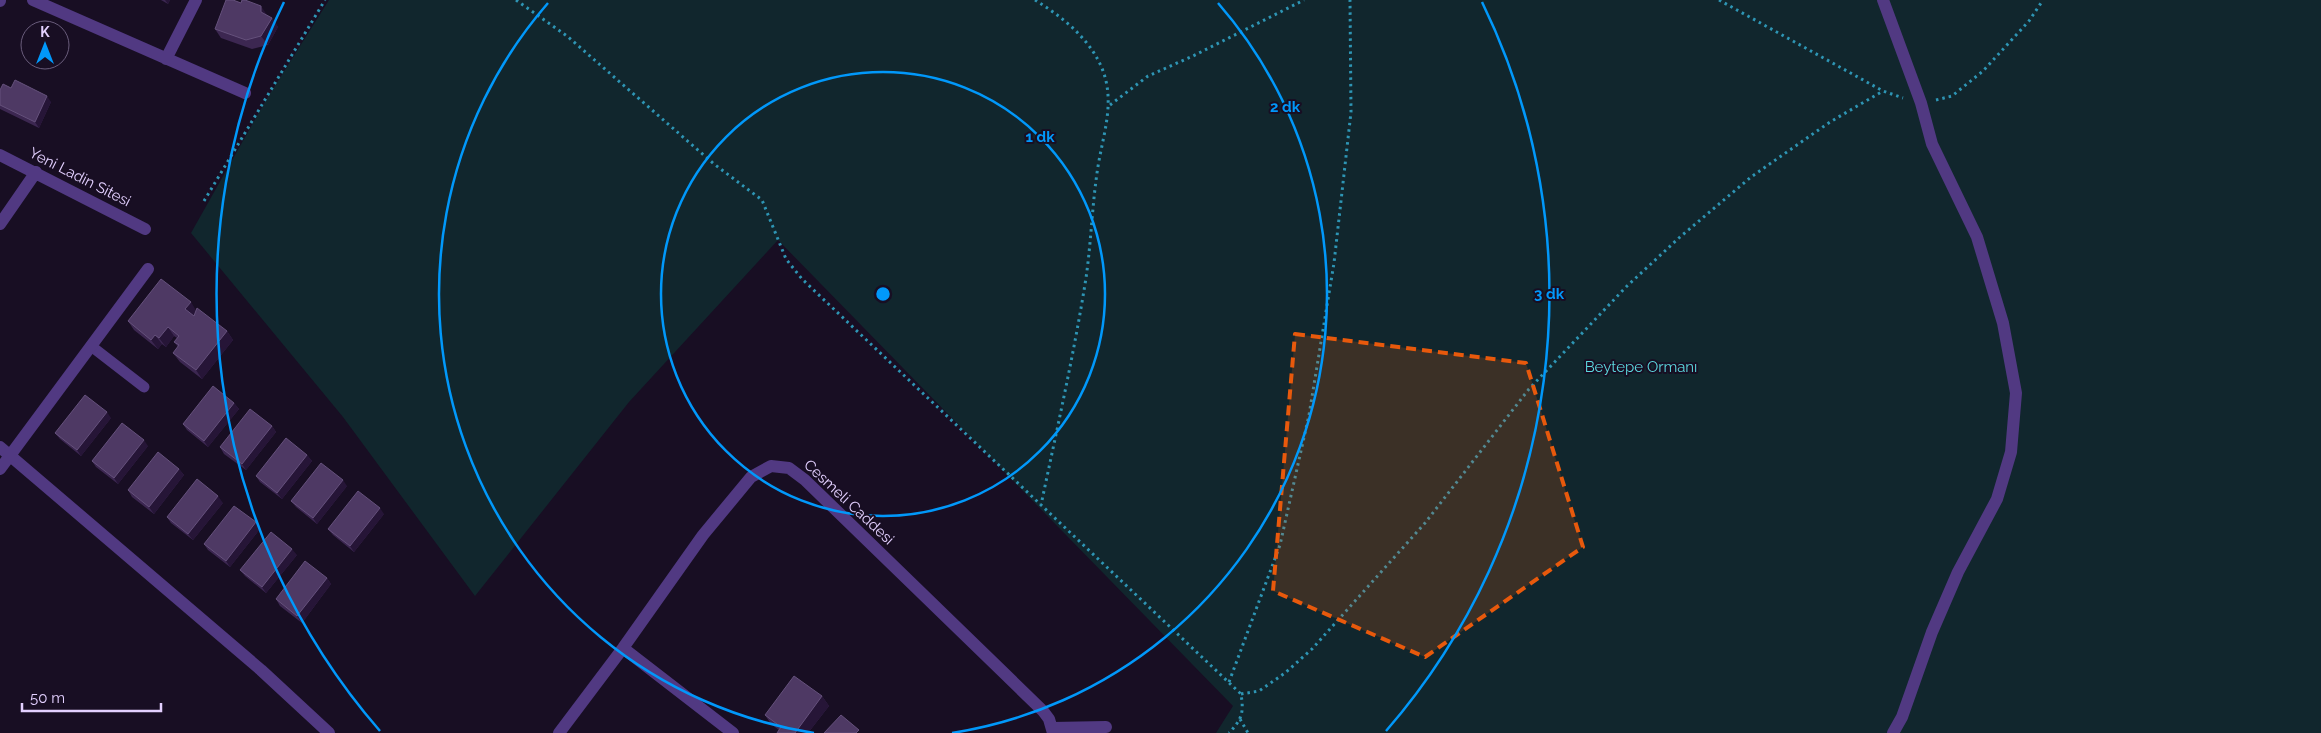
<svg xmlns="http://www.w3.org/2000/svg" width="2321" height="733" font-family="Raleway,sans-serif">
  <rect width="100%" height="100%" fill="#180e23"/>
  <!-- green -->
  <path fill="#11262d" d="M329,0H2321V733H1216L1233,706L778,240L629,402L475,596L343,417L191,233L266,100Z"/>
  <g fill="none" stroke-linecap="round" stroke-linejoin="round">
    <!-- path -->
    <path stroke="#2e95b4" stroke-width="3" stroke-dasharray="2.5 4" stroke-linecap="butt" d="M516,0L567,36L714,164L762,200L786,259L802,279L1241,694C1244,713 1242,719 1229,733
      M1035,0C1061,16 1088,37 1101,66C1117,102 1102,136 1097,173C1092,208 1091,243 1086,278C1074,354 1057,429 1041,505
      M1719,0L1883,91L1903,98
      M1936,100L1952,96L1983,71L2029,21L2043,0
      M1110,105L1148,76L1193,56L1304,0
      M204,201L325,0
      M1229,682L1280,545L1309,415L1334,263L1351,112L1350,0
      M1241,694L1259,691L1285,673L1312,649L1425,523L1529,389L1626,287L1680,237L1751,177L1830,122L1883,91
      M1240,719L1248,733"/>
    <!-- lane -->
    <path stroke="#513982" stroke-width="11" d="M91,346L144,387"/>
    <!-- street -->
    <path stroke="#513982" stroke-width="12" d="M33,0L245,93
      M1883,0L1921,103L1932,144L1977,237L2003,323L2016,393L2011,452L1997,499L1958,572L1932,632L1902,717L1893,733
      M0,1V0
      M166,59L196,0
      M0,155L145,229
      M0,224L36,172
      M0,447L261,670L329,733
      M0,469L148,269
      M623,648L733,733
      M1052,728L1106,727
      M559,733L623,648L703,535L751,477L771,466L789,468L805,480L1043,711L1049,719L1053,733"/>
  </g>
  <!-- wall -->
  <path fill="#3c2751" d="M161,0H170L168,4Z
    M267,15L272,18L278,27L268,45L252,49L221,38L215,29Z
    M11,88L51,102L39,128L0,109V90Z
    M196,310L227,331L233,340L202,379L180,362L173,353L178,347L174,342L177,338L174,336L166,347L162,344L158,349L134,330L128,321Z
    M234,403L239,409L208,447L187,430L183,424Z
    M111,418L81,456L60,439L55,433Z
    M272,426L276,432L246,470L224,454L220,447Z
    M148,446L118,484L96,467L92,461Z
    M307,455L312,461L282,499L260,482L256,476Z
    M179,469L184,475L154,514L132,497L128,490Z
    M347,486L317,524L296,507L291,501Z
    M223,503L193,540L171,523L167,517Z
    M384,514L354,552L333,535L328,529Z
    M256,522L260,529L230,567L208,550L204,544Z
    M297,555L266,593L245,576L240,570Z
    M327,578L331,584L302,623L280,606L276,599Z
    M822,696L829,706L808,733H777L779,730L771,724L765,715Z"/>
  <!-- shaded-wall -->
  <path fill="#261537" d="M165,0H170L168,4Z
    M261,6L267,15L261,12Z
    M272,18L278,27L268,45L261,36Z
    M47,96L51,102L39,128L35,122Z
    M191,302L197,312L192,318L185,309Z
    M168,327L174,336L166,347L159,338Z
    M227,331L233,340L202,379L196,370Z
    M155,335L162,344L158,349L151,340Z
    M234,403L239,409L208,447L204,441Z
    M107,412L111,418L81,456L77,450Z
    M272,426L276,432L246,470L242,464Z
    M144,440L148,446L118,484L114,478Z
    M307,455L312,461L282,499L277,493Z
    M179,469L184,475L154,514L149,507Z
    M343,480L347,486L317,524L313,518Z
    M218,496L223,503L193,540L188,534Z
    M380,508L384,514L354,552L350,546Z
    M256,522L260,529L230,567L226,561Z
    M292,549L297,555L266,593L262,587Z
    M327,578L331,584L302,623L297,616Z
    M822,696L829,706L808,733H795Z"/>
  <!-- building -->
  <path fill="#4e3964" stroke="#65517c" d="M226,0H233L241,3L242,0H245L261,6V12L272,18L261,36L246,40L215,29Z
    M15,80L47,96L35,122L0,105V90L3,84L11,88Z
    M161,279L191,302L185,309L194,316L197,308L227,331L196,370L173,353L179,345L174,342L179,336L168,327L159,338L155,335L151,340L128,321Z
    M213,386L234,403L204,441L183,424Z
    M85,395L107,412L77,450L55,433Z
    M250,409L272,426L242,464L220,447Z
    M122,423L144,440L114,478L92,461Z
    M286,438L307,455L277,493L256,476Z
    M158,452L179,469L149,507L128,490Z
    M321,463L343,480L313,518L291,501Z
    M197,479L218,496L188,534L167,517Z
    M358,491L380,508L350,546L328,529Z
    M234,506L256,522L226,561L204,544Z
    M271,532L292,549L262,587L240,570Z
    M305,561L327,578L297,616L276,599Z
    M794,676L822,696L795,733H777L781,727L765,715Z
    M841,715L859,730L856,733H824Z"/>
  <!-- marked area -->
  <path fill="#e8590c" fill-opacity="0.2" stroke="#e8590c" stroke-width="4" stroke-dasharray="10 6" stroke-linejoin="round" d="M1295,334L1526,363L1583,547L1425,657L1273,591Z"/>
  <!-- distance rings -->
  <g fill="none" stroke="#0198fa" stroke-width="2.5">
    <circle cx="883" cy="294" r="222"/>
    <path d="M814 733A444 444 0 0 1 548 3M1218 3A444 444 0 0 1 952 733"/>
    <path d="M380 731A666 666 0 0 1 284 2M1482 2A666 666 0 0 1 1386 731"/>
  </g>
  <g text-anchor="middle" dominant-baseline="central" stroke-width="4" stroke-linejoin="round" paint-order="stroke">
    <!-- street labels -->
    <g font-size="15" fill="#e3d0ff" stroke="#180e23">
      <text transform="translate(80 177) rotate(27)">Yeni Ladin Sitesi</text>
      <text transform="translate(849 502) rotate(43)">Cesmeli Caddesi</text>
    </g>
    <!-- park labels -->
    <g font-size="15" fill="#5cd9df" stroke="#180e23">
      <text x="1641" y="367">Beytepe Ormanı</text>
    </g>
  </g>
  <circle cx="883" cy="294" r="8" fill="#0198fa" stroke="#180e23" stroke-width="2.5"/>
  <g font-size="15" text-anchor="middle" font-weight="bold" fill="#0198fa" stroke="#180e23" stroke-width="4" stroke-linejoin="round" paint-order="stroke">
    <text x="1285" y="112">2 dk</text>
    <text x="1040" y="142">1 dk</text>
    <text x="1549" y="299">3 dk</text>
  </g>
  <!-- north arrow -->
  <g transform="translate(45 45)"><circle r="24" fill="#180e23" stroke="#695c7b"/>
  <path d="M0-4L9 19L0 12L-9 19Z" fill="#0198fa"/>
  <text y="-8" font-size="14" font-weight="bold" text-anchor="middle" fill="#e3d0ff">K</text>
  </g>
  <!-- scale -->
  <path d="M22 703v8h139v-8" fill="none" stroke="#e3d0ff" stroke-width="2.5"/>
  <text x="30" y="703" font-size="15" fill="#e3d0ff" stroke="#180e23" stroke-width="4" paint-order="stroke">50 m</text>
</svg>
